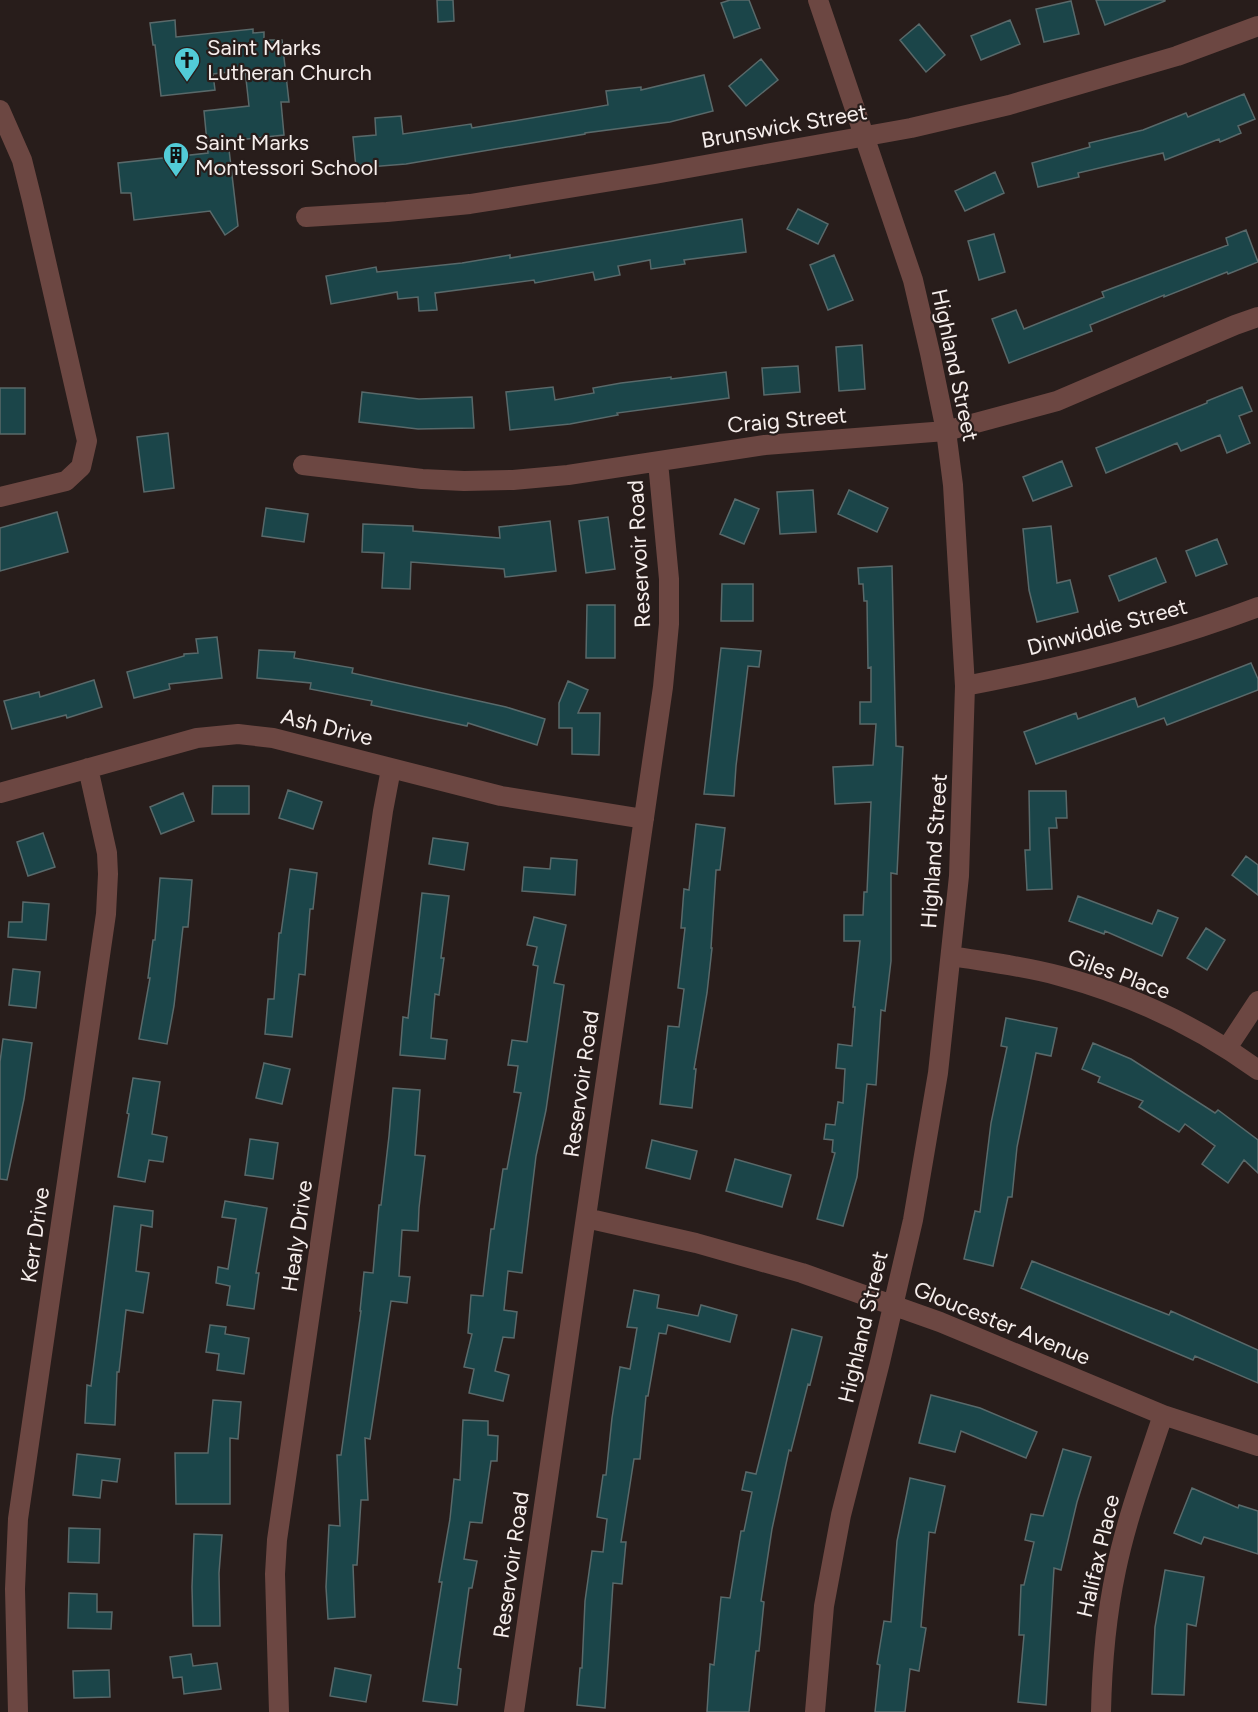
<svg xmlns="http://www.w3.org/2000/svg" width="1258" height="1712" font-family="Figtree,sans-serif">
  <rect width="100%" height="100%" fill="#281d1b"/>
  <!-- building -->
  <path fill="#1b4549" stroke="#59696a" stroke-width="1.5" d="M437,0H453L454,21L438,22Z
    M730,0H749L760,28L734,38L721,3Z
    M1096,0H1165V1L1105,25Z
    M1071,1L1079,34L1044,42L1036,9Z
    M175,20L176,37L253,29V33L264,32V40H282L289,102H281L284,135L228,141L238,226L225,235L210,211L134,220L131,193H121L118,163L208,153L204,111L249,106L245,70L213,74L215,90L161,96L155,45H153L150,23Z
    M1010,20L1020,44L981,60L971,36Z
    M919,24L945,55L926,72L900,40Z
    M761,59L778,80L746,106L729,86Z
    M704,75L713,111L670,122L585,133V134L406,164L356,168L353,137L376,135L375,118L401,116L403,134L471,124L472,128L608,105L606,91L641,87V90Z
    M1244,94L1255,119L1238,126L1241,133L1220,142L1219,139L1165,160L1163,153L1078,173L1079,177L1038,187L1032,163L1090,147L1089,143L1143,130L1186,113L1188,117Z
    M995,172L1004,193L965,211L955,191Z
    M798,209L828,224L818,244L787,229Z
    M742,219L746,252L684,260L685,264L651,269L650,260L618,266L620,275L595,280L593,272L535,283L534,280L435,293L437,310L419,311L418,297L398,299L397,292L331,304L326,276L376,267L377,272L462,263L510,255V258Z
    M1246,230L1258,262L1228,274L1227,272L1164,297V295L1090,325L1092,331L1009,363L992,319L1016,310L1024,329L1104,297L1102,292L1228,245L1226,238Z
    M994,234L1005,272L979,280L968,241Z
    M834,255L853,300L828,310L810,265Z
    M862,345L865,389L839,391L836,347Z
    M798,366L800,392L764,395L762,368Z
    M726,372L729,398L617,413L618,415L570,424L510,430L506,392L553,387L555,400L594,393L593,388L621,383L671,377V379Z
    M1242,387L1252,411L1239,416L1250,443L1227,453L1220,435L1181,451L1177,443L1106,473L1096,448L1207,403V401Z
    M0,388H25V434H0Z
    M362,392L419,399L472,397L474,428L418,429L359,422Z
    M168,433L174,488L144,492L137,437Z
    M1062,461L1072,486L1033,501L1023,477Z
    M813,490L816,532L780,534L777,492Z
    M849,490L888,508L877,532L838,514Z
    M735,499L759,509L744,544L720,534Z
    M266,508L308,514L304,542L262,536Z
    M57,512L68,552L0,571V528Z
    M608,517L615,569L586,573L579,521Z
    M550,521L556,571L505,577L504,569L411,562L410,589L382,588L384,553L362,552L363,524L413,526V531L500,538L499,527Z
    M1051,526L1057,583L1070,580L1078,612L1037,622L1029,590L1023,529Z
    M1217,539L1227,564L1196,576L1186,551Z
    M1156,558L1166,582L1119,601L1109,576Z
    M892,566L896,746L903,747L897,874L891,873V961L885,1011L881,1010L876,1085L867,1084L857,1177L843,1226L817,1219L835,1153L832,1152L833,1140L824,1139L826,1124L835,1125L838,1102L843,1103L845,1069L836,1068L838,1044L852,1046L855,1007H853L860,941H844V915H863L864,892H867L871,802L835,804L833,767L873,765L876,724H860V702H871V667L868,668L867,601H864L863,584H859L858,568Z
    M722,584H753V621H721Z
    M587,605H615V658H586Z
    M217,637L222,678L169,684L170,689L134,698L127,672L184,656V654L198,653L196,639Z
    M721,648L761,651L759,667L748,666L736,766L734,796L704,794Z
    M259,650L295,652L294,658L353,668L352,673L506,707L545,719L537,745L468,723L467,726L371,705L372,701L310,689L311,683L257,678Z
    M1251,663L1258,679V690L1167,725L1164,718L1036,764L1024,732L1076,713L1078,719L1135,698L1138,707Z
    M94,680L102,707L67,718L66,715L12,729L4,701L39,692L40,697Z
    M568,681L588,690L578,713H600L599,755L572,754V728H559V703Z
    M213,786H249V814H212Z
    M288,790L322,802L313,829L279,818Z
    M1029,791H1066L1067,818H1056L1057,828H1049L1052,889L1027,890L1025,850H1030Z
    M183,793L194,821L161,834L150,807Z
    M696,824L725,828L720,870H716L711,948H712L707,993L694,1069H696L692,1108L660,1104L668,1026L679,1027L684,989L678,988L685,928H681L684,889L689,890Z
    M43,833L55,867L28,876L17,842Z
    M433,838L468,843L464,870L429,864Z
    M1246,856L1258,865V895L1232,875Z
    M551,858L577,860L575,895L522,891L524,867L550,869Z
    M290,869L317,873L313,909H310L305,975L299,974L292,1037L265,1034L268,999H274L279,933H281Z
    M160,878L192,880L188,927H183L174,1006L167,1044L139,1039L150,978H148L153,940H155Z
    M422,893L449,896L441,958H444L439,995L435,994L431,1038L447,1040L445,1059L400,1055L403,1017L408,1018Z
    M1078,896L1152,924L1158,910L1178,918L1162,956L1105,931L1104,934L1069,921Z
    M23,902L49,904L46,940L8,937L9,922H22Z
    M534,917L566,925L554,983L564,985L546,1110L536,1156L522,1273L508,1271L504,1310L517,1312L514,1338L503,1337L495,1371L509,1375L503,1401L469,1393L474,1369L464,1367L472,1334L468,1333L471,1295L483,1296L491,1229H494L503,1169H507L521,1093L514,1092L518,1066L508,1065L512,1040L527,1042L538,966L533,965L537,947L527,945Z
    M1206,928L1225,940L1207,970L1187,958Z
    M13,969L40,972L36,1008L9,1005Z
    M1006,1018L1057,1028L1051,1056L1036,1053L1017,1147L1012,1197H1008L993,1266L964,1259L975,1211L980,1212L991,1123L1007,1047L1001,1046Z
    M3,1039L32,1043L24,1099L7,1180L0,1179V1062Z
    M1093,1043L1131,1059L1215,1113L1218,1110L1258,1140V1173L1244,1160L1228,1183L1202,1164L1215,1146L1185,1124L1179,1132L1139,1107L1143,1101L1098,1082L1100,1077L1082,1069Z
    M264,1063L290,1069L282,1104L256,1098Z
    M133,1078L160,1082L152,1134L167,1137L163,1162L149,1160L145,1182L118,1177L129,1114L127,1113Z
    M393,1088L420,1090L415,1155L425,1156L419,1208L418,1231L402,1230L399,1276L410,1277L407,1303L391,1301L370,1439L365,1438L368,1500H361L357,1565H353L355,1617L328,1619L326,1587L329,1525L340,1526L337,1455H341L361,1311H360L364,1272L373,1273L379,1205H381L389,1136Z
    M250,1139L278,1143L273,1179L245,1175Z
    M652,1140L697,1151L690,1179L646,1168Z
    M735,1159L791,1175L782,1207L726,1191Z
    M225,1201L267,1208L256,1273H259L254,1309L227,1305L230,1286L216,1283L218,1267L228,1269L236,1219L222,1217Z
    M114,1206L153,1211L152,1227L141,1225L136,1271L149,1273L143,1313L126,1310L119,1372H117L115,1425L85,1423L87,1385L91,1386Z
    M1032,1261L1169,1315L1171,1311L1258,1350V1383L1195,1356L1193,1360L1021,1288Z
    M634,1290L659,1295L657,1308L698,1316L701,1305L737,1315L730,1342L668,1325L666,1334L659,1333L648,1396H646L640,1459H634L621,1542H626L622,1584L613,1583L605,1708L577,1705L580,1668H582L585,1601L592,1551L603,1552L607,1519L597,1517L603,1475H606L612,1418L620,1367L630,1369L637,1328L627,1327Z
    M210,1325L226,1327L225,1334L249,1338L244,1374L217,1370L219,1354L206,1352Z
    M792,1329L822,1337L810,1385L808,1384L791,1451L789,1450L772,1529L761,1601L764,1602L759,1651H756L749,1712H707L710,1664L714,1665L721,1597L730,1598L741,1531H744L752,1492L742,1490L746,1472L756,1474Z
    M931,1395L980,1408L1037,1432L1026,1458L961,1431L955,1452L919,1443Z
    M213,1400L241,1402L238,1439L230,1438V1504H176L175,1453H208Z
    M463,1420L488,1421V1435L498,1436L497,1461H491L482,1523L470,1522L464,1559L477,1561L472,1588H469L458,1668L461,1669L457,1705L423,1701L442,1582H439L450,1519L454,1479L460,1480Z
    M1063,1449L1091,1457L1077,1502L1061,1570L1054,1568L1046,1705L1018,1702L1024,1635H1019L1021,1585H1024L1034,1542L1025,1540L1031,1514L1043,1516Z
    M77,1454L120,1459L117,1482L102,1480L100,1498L73,1495Z
    M910,1478L945,1486L935,1533L929,1532L921,1627L926,1628L919,1671L910,1669L905,1712H875L880,1665L877,1664L884,1621L891,1622L897,1541Z
    M1192,1488L1238,1508L1239,1505L1258,1511V1554L1204,1537L1201,1544L1174,1533Z
    M69,1528L100,1529L99,1563L68,1562Z
    M194,1534L222,1535L219,1573L220,1626H193L192,1587Z
    M1165,1570L1204,1577L1196,1626L1187,1624L1184,1695L1152,1694L1155,1627Z
    M69,1593L97,1594V1612H112L111,1629L68,1628Z
    M191,1654L193,1666L217,1663L221,1689L184,1694L182,1677L173,1678L170,1657Z
    M335,1668L371,1675L366,1702L330,1696Z
    M109,1670L110,1697L74,1698L73,1671Z"/>
  <g fill="none" stroke-linecap="round" stroke-linejoin="round">
    <!-- minor -->
    <path stroke="#6c4742" stroke-width="20" d="M0,110L22,160L32,200L87,441L81,467L66,481L0,497
      M306,217L387,212L470,204L655,174L911,128L1009,105L1177,56L1258,26
      M303,465L422,479L464,481L513,480L568,475L765,445L946,431L1057,401L1235,325L1258,317
      M965,686C1065,667 1163,643 1258,607
      M0,793L197,738L238,734L273,738L501,796L644,819
      M951,956C987,962 1024,966 1060,976C1130,995 1199,1027 1258,1070
      M1227,1048L1258,1001
      M586,1218L696,1243L802,1273L940,1322L1163,1415L1258,1446
      M18,1712L15,1589L18,1519L106,914L108,874L107,853L88,768
      M279,1712L275,1574L277,1540L383,811L391,769
      M514,1712L663,687L669,624V579L658,462
      M815,1712L824,1606L841,1515L880,1362L913,1220L938,1073L959,876L965,686L953,485L946,431L930,353L913,280L818,0
      M1101,1712C1102,1664 1106,1617 1116,1570C1127,1517 1146,1466 1163,1415"/>
  </g>
  <!-- icons -->
  <defs>
    <g id="church-pin" transform="scale(1.35)"><path d="M0 17L-7.5 6A9.5 9.5 0 1 1 7.5 6Z" fill="#52cbd7" stroke="#281d1b"/><path d="M-1.2-6h2.4v3.5h3.3v2.4h-3.3V6h-2.4V-.1h-3.3v-2.4h3.3Z" fill="#111"/></g>
    <g id="building-pin" transform="scale(1.35)"><path d="M0 17L-7.5 6A9.5 9.5 0 1 1 7.5 6Z" fill="#52cbd7" stroke="#281d1b"/><path d="M-4-6H4V6H1V3H-1V6H-4ZM-2.5-4.3h1.7v1.8h-1.7ZM.8-4.3h1.7v1.8H.8ZM-2.5-1h1.7V.8h-1.7ZM.8-1h1.7V.8H.8Z" fill="#111"/></g>
  </defs>
  <g fill-rule="evenodd">
    <use href="#church-pin" x="187" y="60"/>
    <use href="#building-pin" x="176" y="155"/>
  </g>
  <g text-anchor="middle" dominant-baseline="central" stroke-width="4.5" stroke-linejoin="round" paint-order="stroke">
    <!-- poi labels -->
    <g font-size="22" fill="#f6eeec" stroke="#281d1b" text-anchor="start">
      <text x="207" y="47">Saint Marks<tspan x="207" dy="25">Lutheran Church</tspan></text>
      <text x="195" y="142">Saint Marks<tspan x="195" dy="25">Montessori School</tspan></text>
    </g>
    <!-- street labels -->
    <g font-size="22" fill="#f6eeec" stroke="#281d1b">
      <text transform="translate(784 126) rotate(-10)">Brunswick Street</text>
      <text transform="translate(955 365) rotate(78)">Highland Street</text>
      <text transform="translate(787 420) rotate(-5)">Craig Street</text>
      <text transform="translate(639 554) rotate(-93)">Reservoir Road</text>
      <text transform="translate(1107 627) rotate(-15)">Dinwiddie Street</text>
      <text transform="translate(327 727) rotate(14)">Ash Drive</text>
      <text transform="translate(934 851) rotate(-86)">Highland Street</text>
      <text transform="translate(1119 974) rotate(20)">Giles Place</text>
      <text transform="translate(581 1084) rotate(-82)">Reservoir Road</text>
      <text transform="translate(35 1235) rotate(-82)">Kerr Drive</text>
      <text transform="translate(297 1236) rotate(-82)">Healy Drive</text>
      <text transform="translate(1002 1323) rotate(22)">Gloucester Avenue</text>
      <text transform="translate(863 1327) rotate(-77)">Highland Street</text>
      <text transform="translate(1098 1556) rotate(-77)">Halifax Place</text>
      <text transform="translate(511 1565) rotate(-82)">Reservoir Road</text>
    </g>
  </g>
</svg>
